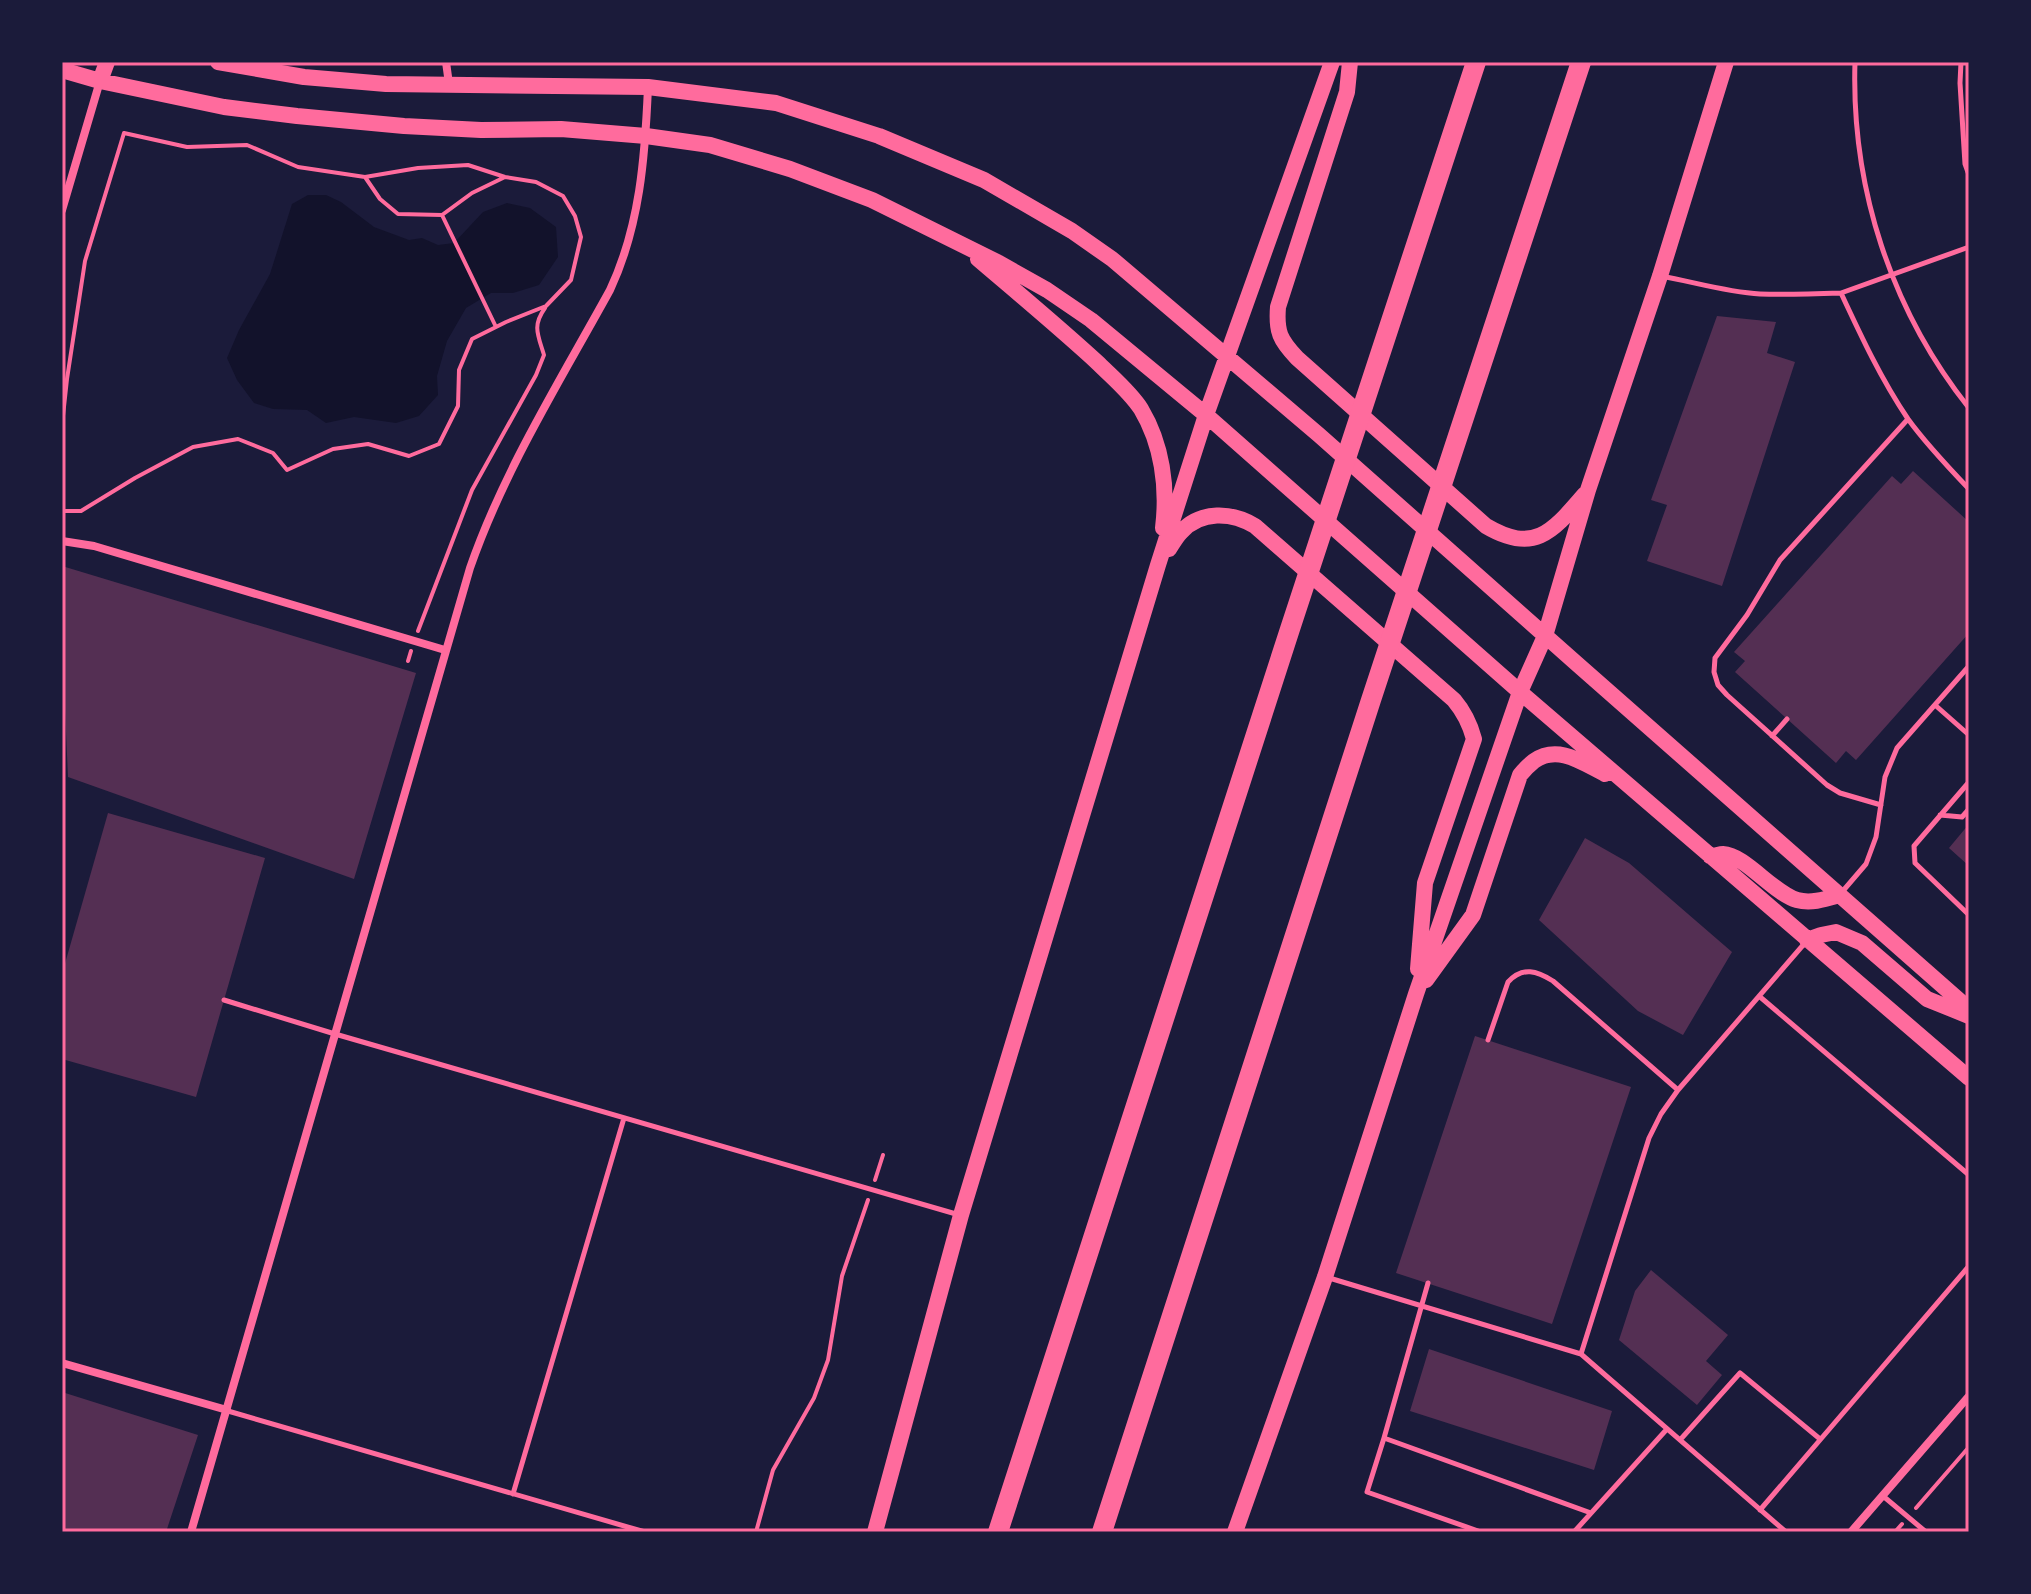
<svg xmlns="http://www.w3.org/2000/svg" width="2031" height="1594" font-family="Quicksand,sans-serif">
  <rect width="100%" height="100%" fill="#1b1b3a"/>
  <!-- water -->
  <path fill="#12122b" d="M308,195H326L341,202L374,227L409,240L422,238L438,245L454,243L483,212L507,203L530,208L556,227L558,257L539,285L513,293H491L466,308L447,341L437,376L438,395L419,416L396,423L354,417L326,423L307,410L273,409L254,403L237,380L227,358L239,330L270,274L292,204Z"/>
  <!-- building -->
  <path fill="#542f53" d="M1717,316L1776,322L1767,353L1795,362L1722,586L1647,561L1667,505L1651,500Z
    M1913,471L1969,522V633L1856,760L1846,751L1836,763L1735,672L1745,661L1734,652L1892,476L1901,484Z
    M62,566L416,673L354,879L68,777L62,641Z
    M108,813L265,858L196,1097L62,1059V974Z
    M1969,824V866L1949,848Z
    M1585,838L1629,863L1732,952L1683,1035L1638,1011L1539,920Z
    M1475,1036L1631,1087L1552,1324L1396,1273Z
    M1651,1270L1728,1335L1706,1361L1722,1375L1697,1405L1619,1340L1635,1291Z
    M1429,1349L1612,1411L1594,1470L1410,1411Z
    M62,1392L198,1435L166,1532H62Z"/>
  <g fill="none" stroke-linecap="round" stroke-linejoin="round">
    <!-- path -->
    <path stroke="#ff6b9d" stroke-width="4" d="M365,177L380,199L398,214L442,215L472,193L505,177
      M442,215L496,327
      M62,425L67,379L85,261L124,133L187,147L247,145L298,167L365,177L418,168L468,165L505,177L536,182L563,196L575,216L581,237L571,280L546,306L506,322L472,339L459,370L458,406L439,444L409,456L368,444L333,449L287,470L273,453L238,439L193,447L135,478L81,511H62
      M418,631L472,490L536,375L544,355C538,335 532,326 545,308
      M408,661L411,651
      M875,1180L883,1155
      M1916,1508L1969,1447
      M756,1532L773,1470L814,1398L828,1360L842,1276L868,1200
      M1895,1532L1902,1524"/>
    <!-- service -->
    <path stroke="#ff6b9d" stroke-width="5" d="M1855,62C1851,187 1891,310 1969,408
      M1961,62L1960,83L1965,164L1969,175
      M1661,276C1694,282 1726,292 1760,294C1787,295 1814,294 1841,293C1861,336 1881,379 1908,419C1926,444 1948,467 1969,489
      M1841,293L1969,247
      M1935,705L1969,735
      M1772,736L1787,719
      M1969,782L1914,846L1915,863L1969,915
      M1881,805L1840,793L1827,785L1727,695L1718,685L1714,672L1715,658L1747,615L1780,560L1908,419
      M1940,815L1962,817L1969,809
      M1842,892L1866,864L1876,837L1885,777L1897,748L1969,666
      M1759,996L1969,1175
      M224,1000L335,1034L956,1214
      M1488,1040L1508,982C1523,966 1537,971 1553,981L1678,1090
      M1326,1277L1581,1354L1786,1532
      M1428,1283L1384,1438L1591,1513
      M1581,1354L1649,1138L1661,1114L1678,1090L1804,944
      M228,1411L645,1532
      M1384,1438L1367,1492L1481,1532
      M1680,1440L1740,1373L1820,1439
      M513,1494L624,1118
      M1883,1496L1926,1532
      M1760,1510L1969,1266
      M1574,1532L1667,1429"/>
    <!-- minor -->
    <path stroke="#ff6b9d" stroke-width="8" d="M446,62L449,84
      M62,210L100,81
      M62,541L94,546L445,650
      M62,1363L227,1410
      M191,1532L470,568C504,470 560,381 610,290C640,226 645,157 648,87
      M1851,1532L1969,1396"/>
    <!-- secondary -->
    <path stroke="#ff6b9d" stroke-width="16" d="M218,62L304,77L386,84L648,87L776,103L879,136L984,180L1072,231L1112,259L1319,435L1576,663L1969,1009
      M1350,62L1347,92L1278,307C1276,332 1280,340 1297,358L1486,526C1535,555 1553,531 1585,494
      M62,70L100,81L224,107L297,116L404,126L481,130L561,129L646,136L710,145L790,169L872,200L999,263L1047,290L1091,320L1206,415L1520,692L1969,1078
      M100,81L107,62
      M978,259C1019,294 1060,328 1099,364C1113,378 1130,392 1141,409C1162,444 1168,487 1163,528
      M1169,549C1173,543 1176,537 1181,532C1201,510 1232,512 1255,526L1454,700C1465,713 1470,724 1474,739L1425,883L1418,969
      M1710,856C1715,856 1719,854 1723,854C1745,855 1773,893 1797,900C1811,904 1826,899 1840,895
      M1807,940L1821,935L1836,932L1862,943L1927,999L1969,1016
      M1426,980L1473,915L1520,775C1524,770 1529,765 1534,761C1558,744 1583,763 1605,774
      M875,1532L961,1215L1158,565L1206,415L1332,62
      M1235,1532L1325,1277L1416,994L1520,692L1545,636L1588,490L1660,276L1726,62"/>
    <!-- motorway -->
    <path stroke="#ff6b9d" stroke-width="20" d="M998,1532L1290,629L1476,62
      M1102,1532L1371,700L1581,62"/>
  </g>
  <!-- border -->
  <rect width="2031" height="1594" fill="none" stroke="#1b1b3a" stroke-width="128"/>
  <rect x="64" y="64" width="1903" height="1466" fill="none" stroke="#ff6b9d" stroke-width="3"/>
</svg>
